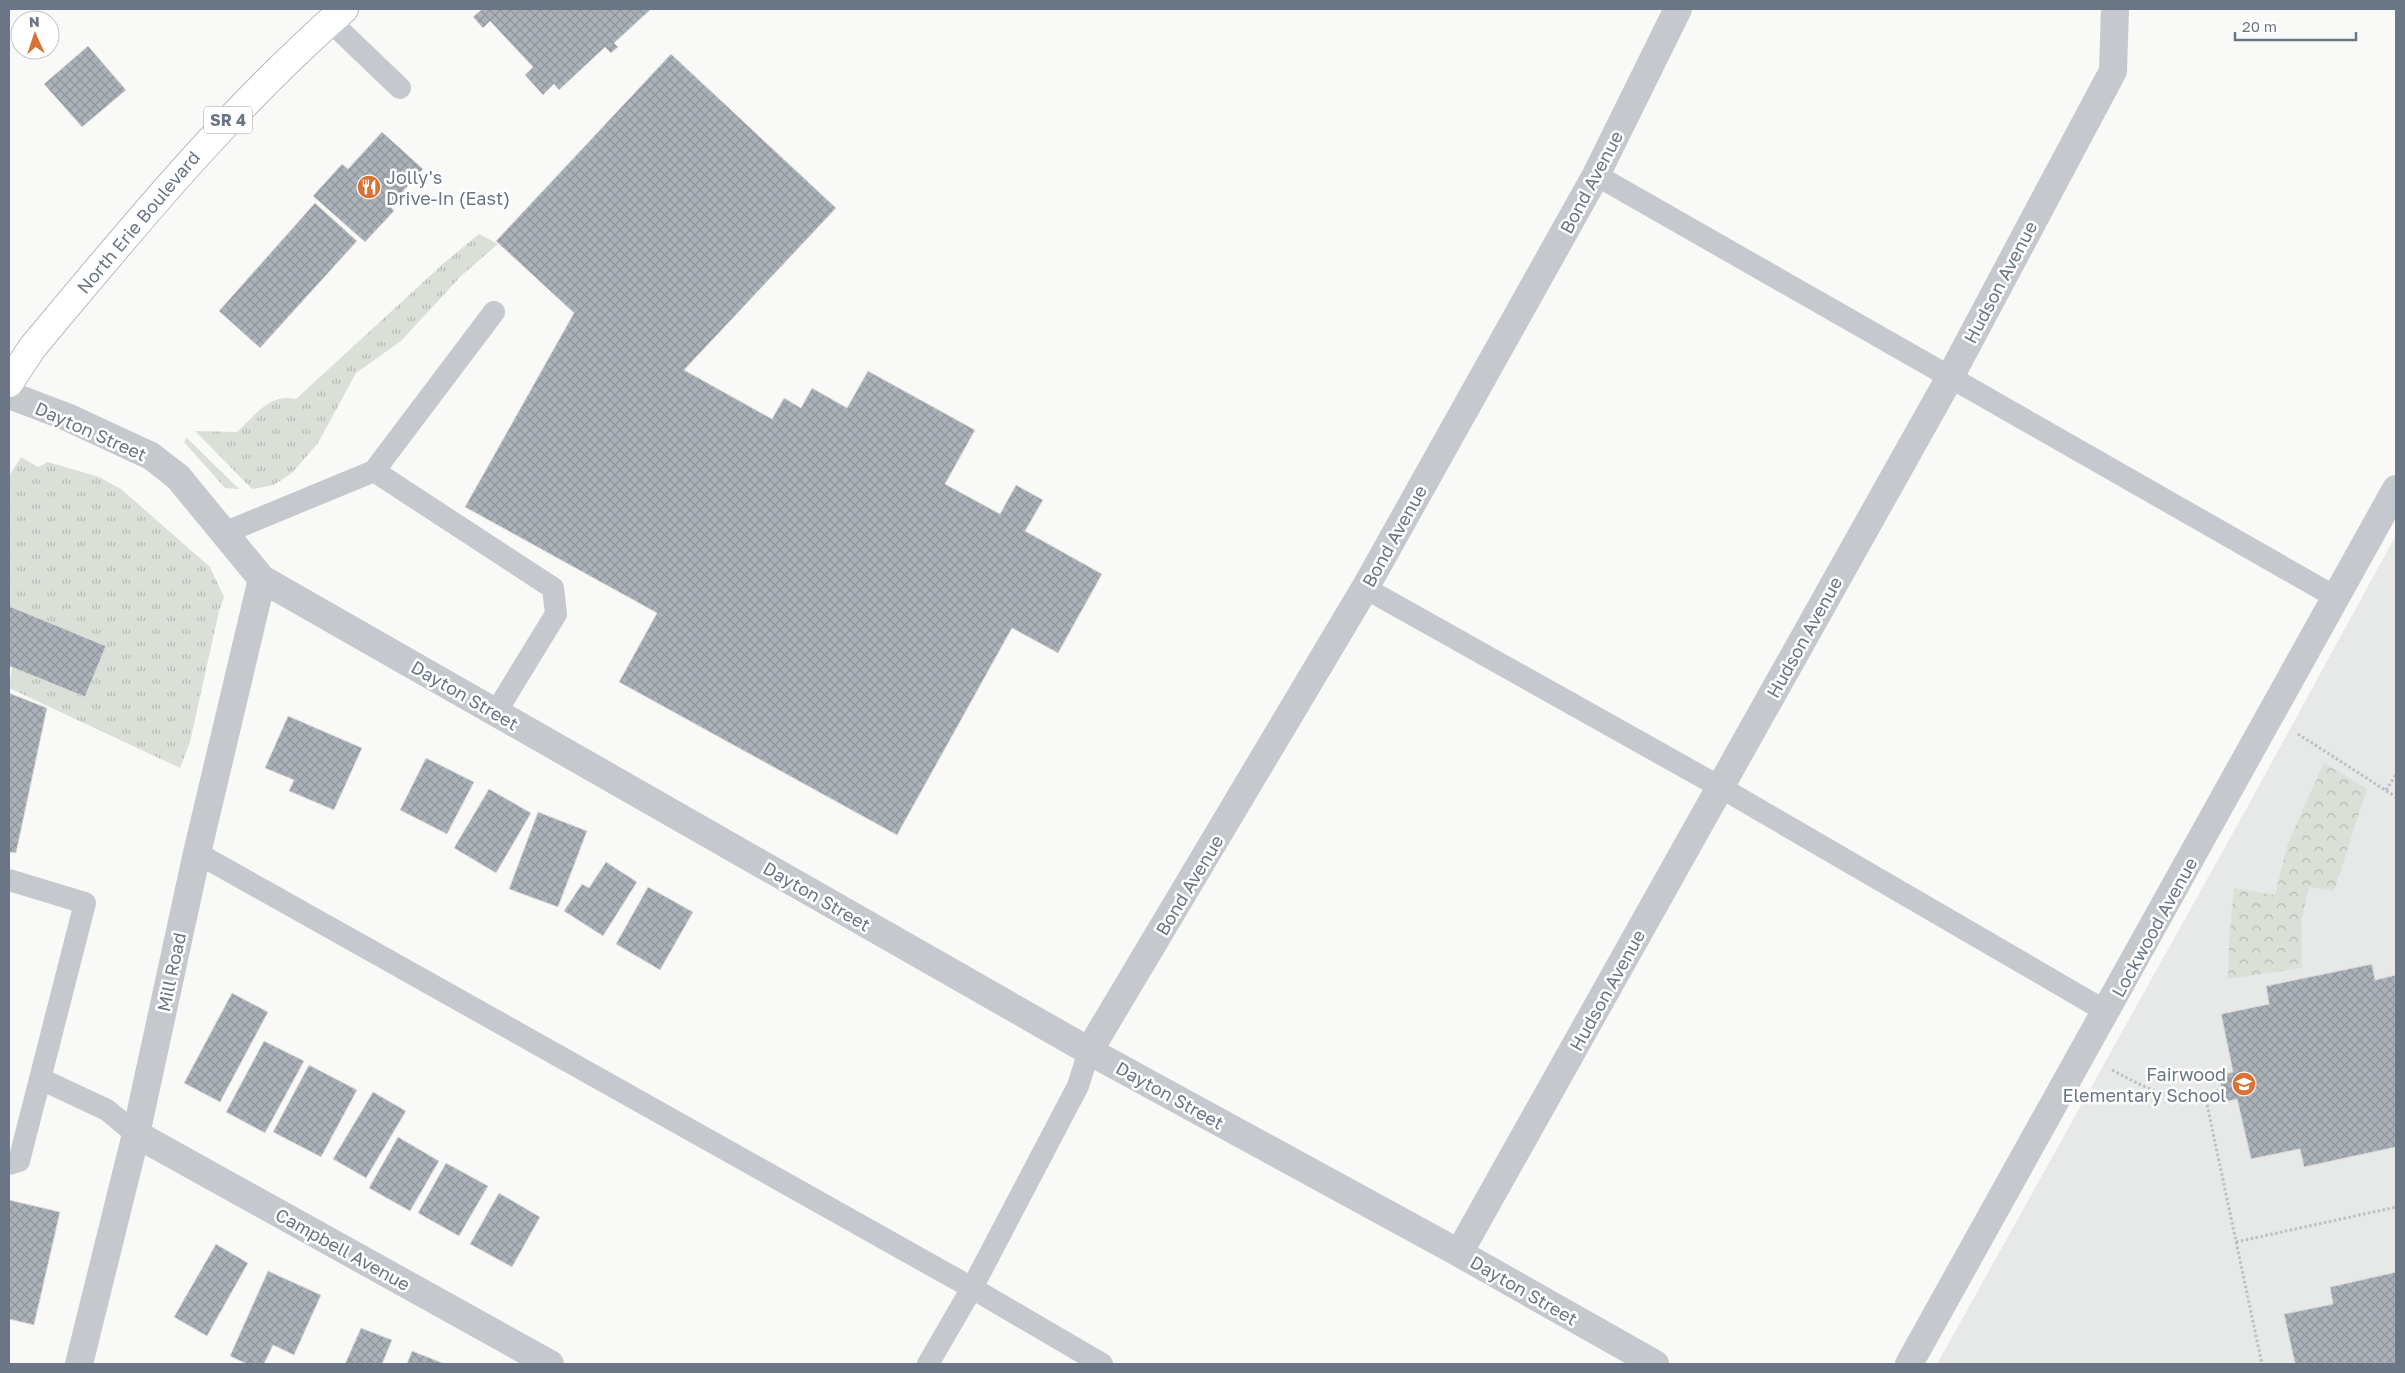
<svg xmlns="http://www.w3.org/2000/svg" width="2405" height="1373" font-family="'Golos Text',sans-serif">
  <defs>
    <pattern id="grass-tufts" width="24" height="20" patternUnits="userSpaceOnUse" patternTransform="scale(1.25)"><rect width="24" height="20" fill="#dae0d8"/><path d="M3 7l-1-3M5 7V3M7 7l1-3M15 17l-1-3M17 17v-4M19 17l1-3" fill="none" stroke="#b5bab5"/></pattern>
    <pattern id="forest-crowns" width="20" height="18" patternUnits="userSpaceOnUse" patternTransform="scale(1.25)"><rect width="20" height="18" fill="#dae0d8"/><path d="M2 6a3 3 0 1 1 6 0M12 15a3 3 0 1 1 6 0" fill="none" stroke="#b5bab5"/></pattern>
    <pattern id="building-cross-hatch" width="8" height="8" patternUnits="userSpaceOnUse" patternTransform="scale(1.25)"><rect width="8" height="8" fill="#acb2b9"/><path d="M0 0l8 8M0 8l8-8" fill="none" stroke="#90959c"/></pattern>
  </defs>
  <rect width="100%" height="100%" fill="#f9f9f7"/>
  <!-- built -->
  <path fill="#e7e8e8" d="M2396,535V1364H1937L2249,804Z"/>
  <!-- grass -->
  <path fill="url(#grass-tufts)" d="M479,234L498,244L461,276L401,341L356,373L318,443L292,473L274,485L252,489L195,431L237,432C256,415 269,393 296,399L444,263Z
    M187,438L239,489L225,488L184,442Z
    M21,457L38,467L48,462L99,477L121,489L210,567L224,597L219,611L190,742L180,768L9,688L12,667L85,697L105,646L9,606V476Z"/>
  <!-- forest -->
  <path fill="url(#forest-crowns)" d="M2324,763L2367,789L2334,891L2309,887L2301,922L2302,968L2228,979L2229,940L2234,888L2275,895L2288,843Z"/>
  <!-- building -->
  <path fill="url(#building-cross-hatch)" stroke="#dbdbd9" d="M482,9H648L650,10L614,43L618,47L611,53L605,47L559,90L554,84L543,95L525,75L533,67L490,21L483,28L473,17Z
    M88,46L126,90L82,127L44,84Z
    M671,54L836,208L684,370L772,419L784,398L801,408L812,388L847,408L868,371L975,430L945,484L1000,514L1016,485L1043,500L1025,531L1102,574L1058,653L1012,628L897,835L619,682L657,613L465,507L574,313L496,241Z
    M382,132L423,169L390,206L394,211L365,242L313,196L342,164L348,169Z
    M315,203L357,241L260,348L219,311Z
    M9,606L106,646L85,697L9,666Z
    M9,693L47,708L16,853L9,852Z
    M288,716L362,748L334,810L289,791L294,780L265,768Z
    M426,758L474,782L447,834L400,810Z
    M489,789L531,813L496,873L454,848Z
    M538,812L587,831L558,907L509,889Z
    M606,862L637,882L603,936L564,911L582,884L589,888Z
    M648,887L693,912L660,970L616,944Z
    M2372,964L2375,980L2396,975V1147L2304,1167L2300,1149L2251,1159L2237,1099L2225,1102L2218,1075L2233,1072L2221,1014L2269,1004L2266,986Z
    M232,993L268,1012L220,1102L184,1083Z
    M264,1041L304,1061L265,1133L226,1112Z
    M309,1065L357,1090L321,1157L273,1132Z
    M373,1092L406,1111L366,1178L333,1159Z
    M398,1137L439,1161L410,1211L369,1188Z
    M446,1163L488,1186L459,1236L418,1213Z
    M499,1193L540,1217L512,1267L470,1244Z
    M9,1200L60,1212L34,1325L9,1319Z
    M216,1244L248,1263L207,1336L174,1317Z
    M268,1271L321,1295L294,1355L273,1345L264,1364H247L230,1356Z
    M2396,1272V1364H2295L2284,1314L2333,1304L2330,1287Z
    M361,1328L392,1340L382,1364H345Z
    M412,1351L445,1364H407Z"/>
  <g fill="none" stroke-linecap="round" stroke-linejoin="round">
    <!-- highway casing -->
    <g stroke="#b8bbbe" stroke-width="30">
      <path id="highway" d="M9,383L32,348C132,228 226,113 344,9"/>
    </g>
    <!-- path -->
    <path stroke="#bdbfc2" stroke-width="3" stroke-dasharray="2.5 2.5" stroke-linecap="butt" d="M2298,734L2396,797
      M2386,790L2396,775
      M2112,1070C2154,1092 2174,1105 2222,1089
      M2205,1095L2262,1364
      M2236,1242L2396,1207"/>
    <!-- lane -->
    <path stroke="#c5c8cc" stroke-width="22" d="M330,21L400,88
      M1596,175L2337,598
      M374,471L553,588L556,614L496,712
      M224,533L374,471L494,312
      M1365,588L1720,787L2107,1012
      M197,853L972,1288L1102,1364
      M9,880L85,903L19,1161L9,1164
      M41,1079L107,1110L136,1134
      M928,1364L972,1288L1078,1086L1089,1051"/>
    <!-- street -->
    <path stroke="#c5c8cc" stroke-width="28" d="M9,395L67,417L151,456L178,477L262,579L1089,1051L1459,1253L1655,1364
      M1089,1051L1365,588L1596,175L1678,9
      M136,1134L550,1364
      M1459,1253L1949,379L2113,71L2115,9
      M79,1364L136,1134L197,853L262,579
      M1909,1364L2396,489"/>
    <!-- highway -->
    <use href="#highway" stroke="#fff" stroke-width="28"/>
  </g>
  <!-- icons -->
  <defs>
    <g id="restaurant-disc" transform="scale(1.25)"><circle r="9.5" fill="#da7236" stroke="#fff"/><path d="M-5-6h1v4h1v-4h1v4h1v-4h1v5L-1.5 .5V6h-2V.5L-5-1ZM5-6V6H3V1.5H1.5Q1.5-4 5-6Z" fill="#fff"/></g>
    <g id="school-disc" transform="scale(1.25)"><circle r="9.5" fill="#da7236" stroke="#fff"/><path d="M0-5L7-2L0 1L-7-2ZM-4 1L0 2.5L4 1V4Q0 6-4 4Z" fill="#fff"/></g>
  </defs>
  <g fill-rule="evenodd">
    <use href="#restaurant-disc" x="369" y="187"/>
    <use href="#school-disc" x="2244" y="1084"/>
  </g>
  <g text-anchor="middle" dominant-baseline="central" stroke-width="5" stroke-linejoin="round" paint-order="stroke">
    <!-- shield labels -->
    <rect fill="#fff" stroke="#979faa" stroke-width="1" x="204" y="106.5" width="48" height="27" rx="4"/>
    <g font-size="16" font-weight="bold" fill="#6a7686">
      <text x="228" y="120">SR 4</text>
    </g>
    <!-- poi labels -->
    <g font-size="18" fill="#6a7686" stroke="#fff" text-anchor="start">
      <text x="386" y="177">Jolly's<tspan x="386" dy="21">Drive-In (East)</tspan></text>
      <text x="2226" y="1074" text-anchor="end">Fairwood<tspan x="2226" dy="21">Elementary School</tspan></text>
    </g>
    <!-- street labels -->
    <g font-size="18" fill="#6a7686" stroke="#fff">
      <text transform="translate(1591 182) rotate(-62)">Bond Avenue</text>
      <text transform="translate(138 222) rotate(-50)">North Erie Boulevard</text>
      <text transform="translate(2000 282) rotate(-62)">Hudson Avenue</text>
      <text transform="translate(91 431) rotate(24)">Dayton Street</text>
      <text transform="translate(1394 536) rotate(-61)">Bond Avenue</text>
      <text transform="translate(1804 637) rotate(-61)">Hudson Avenue</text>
      <text transform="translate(465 695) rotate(30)">Dayton Street</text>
      <text transform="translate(1189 885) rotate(-59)">Bond Avenue</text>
      <text transform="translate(817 896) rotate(30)">Dayton Street</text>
      <text transform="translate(2154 927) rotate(-61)">Lockwood Avenue</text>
      <text transform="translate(171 972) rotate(-78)">Mill Road</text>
      <text transform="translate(1607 990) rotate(-61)">Hudson Avenue</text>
      <text transform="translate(1170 1095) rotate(29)">Dayton Street</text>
      <text transform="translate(343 1249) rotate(29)">Campbell Avenue</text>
      <text transform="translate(1524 1290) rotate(30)">Dayton Street</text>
    </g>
  </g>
  <!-- border -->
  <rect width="2405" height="1373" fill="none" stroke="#6a7686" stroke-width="20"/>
  <!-- north arrow -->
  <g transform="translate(35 35) rotate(357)"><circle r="24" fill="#ffffff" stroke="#c3c8cf"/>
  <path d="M0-4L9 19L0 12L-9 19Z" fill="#da7236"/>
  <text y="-8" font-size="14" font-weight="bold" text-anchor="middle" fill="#6a7686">N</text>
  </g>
  <!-- scale -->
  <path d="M2235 32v8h121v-8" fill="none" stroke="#6a7686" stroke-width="2.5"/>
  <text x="2242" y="32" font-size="15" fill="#6a7686" stroke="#ffffff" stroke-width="4" paint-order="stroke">20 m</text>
</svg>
